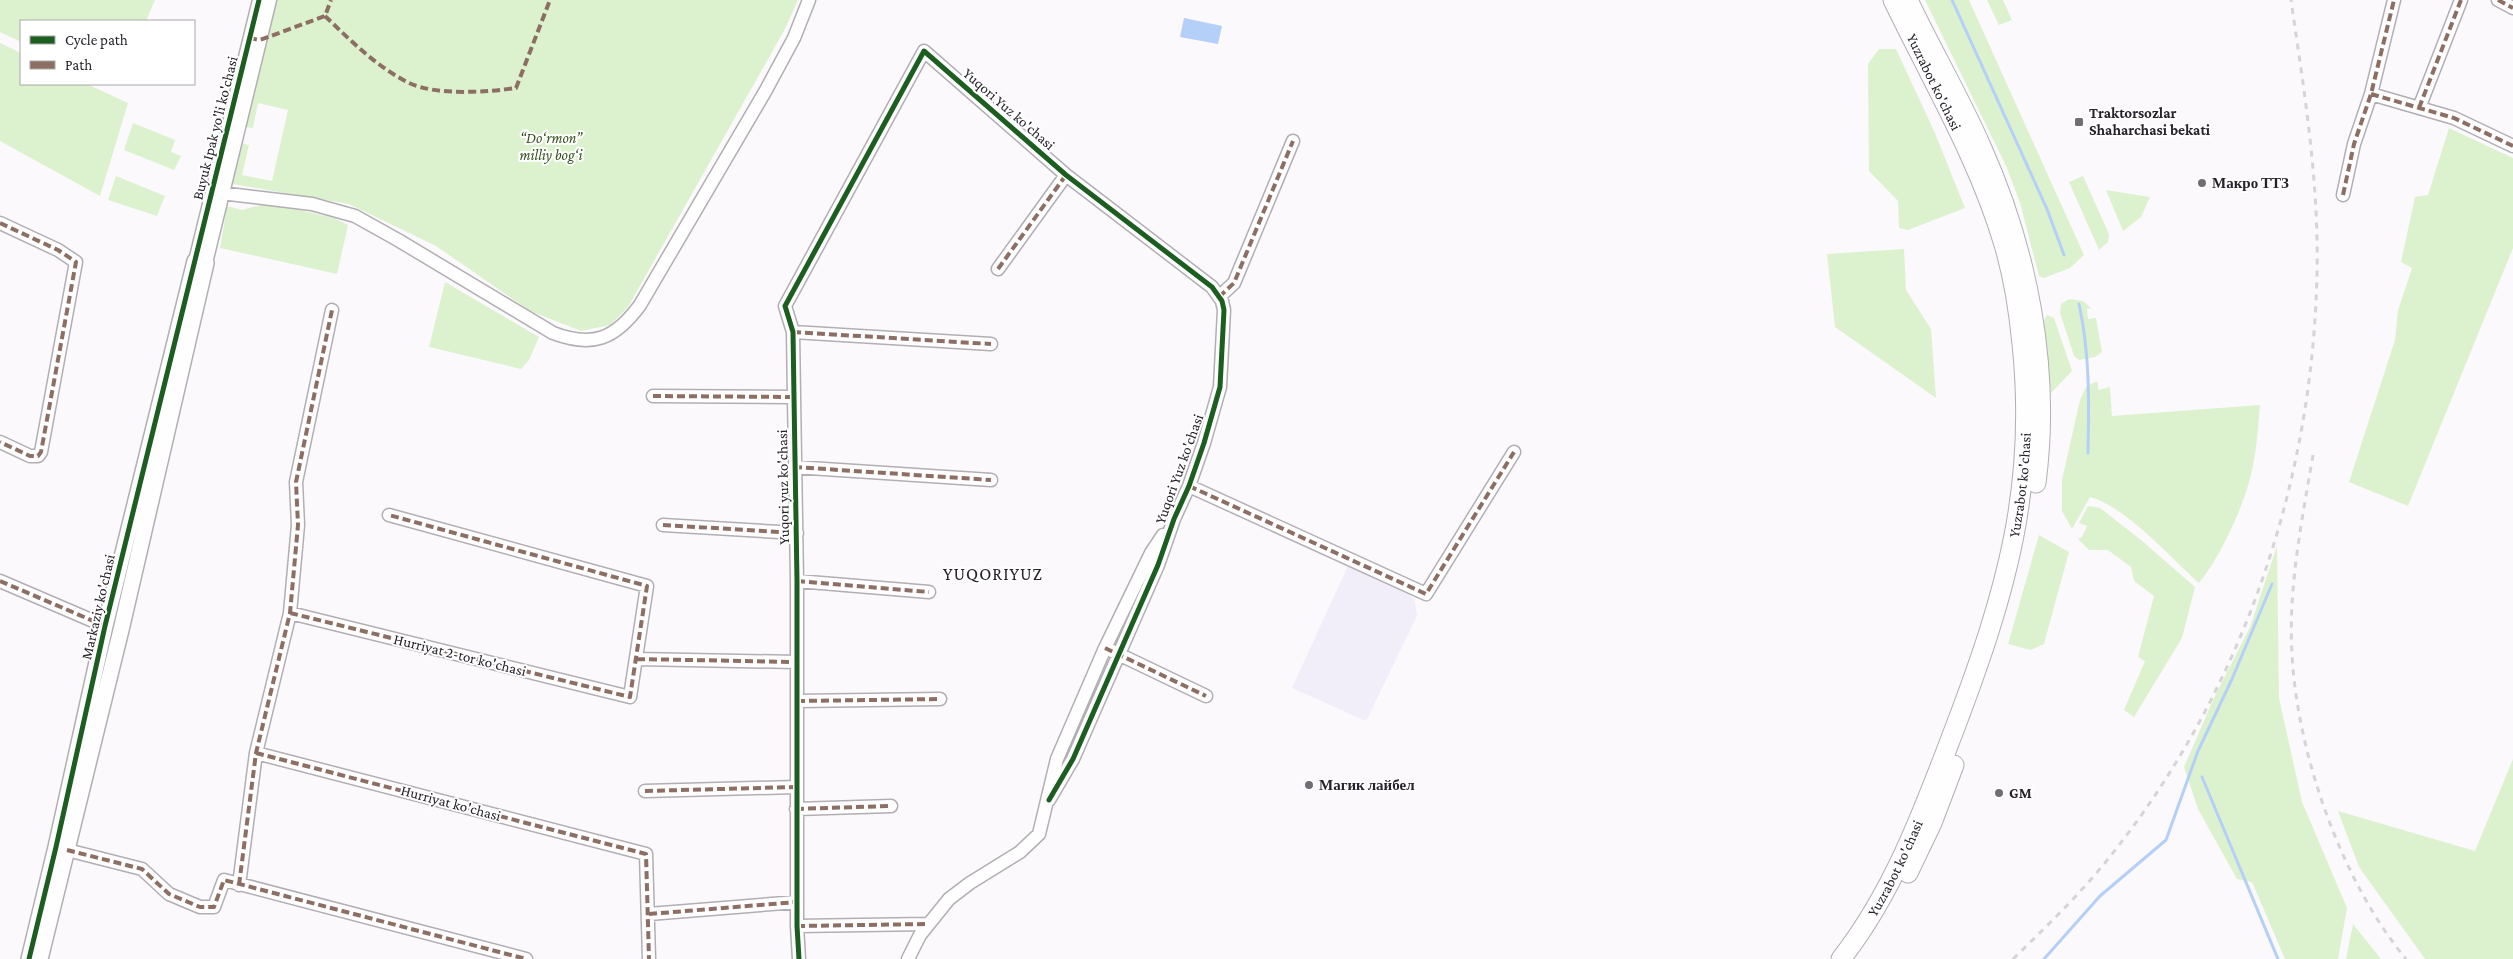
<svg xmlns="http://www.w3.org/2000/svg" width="2513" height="959" font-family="'Crimson Pro',serif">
  <rect width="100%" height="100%" fill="#fbf9fc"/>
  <!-- education -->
  <path fill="#f1eef9" d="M1348,566L1399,586L1408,593L1415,601L1417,616L1366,721L1292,688Z"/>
  <!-- green -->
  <path fill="#dcf2ce" d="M0,0H155L146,21H21V42L0,32Z
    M277,0H798L785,29L628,307L610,325L581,331L530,311L436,246L349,204L232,184L241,143L249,145L242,175L272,181L288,110L258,103L253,128L246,127Z
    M1925,0H1969L2084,255L2070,268L2044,278L2039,276L2020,203L2007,168Z
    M1987,0H2003L2012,20L1999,25Z
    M0,43L21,53V84H87L128,103L100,196L0,141Z
    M1879,49H1896L1935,133L1965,208L1908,230L1899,228L1898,201L1869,171L1868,64Z
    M133,123L175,140L171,152L181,156L174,170L124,150Z
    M2449,128L2513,158V248L2408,506L2349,482L2395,340L2398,310L2412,268L2401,262L2415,197L2428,195Z
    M116,176L165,196L157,216L108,200Z
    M2083,176L2109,234L2108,242L2099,250L2069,182Z
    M2106,190L2150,197L2141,217L2123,231Z
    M269,203L334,218L348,225L337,274L220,248L227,206L242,210Z
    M1904,249L1906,290L1931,329L1936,398L1835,327L1827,254Z
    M445,282L539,337L529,360L521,369L429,347Z
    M2069,299L2083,301L2091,308L2087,309L2088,319L2096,318L2102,352L2095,357L2079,360L2074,356L2060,313L2061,304Z
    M2047,315L2054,318L2072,371L2051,393L2043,322Z
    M2095,382H2098V390L2110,387L2112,416L2260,405C2258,426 2257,449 2252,470C2245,504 2221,556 2199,583C2171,558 2125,506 2090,497L2072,529L2062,511V480L2080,400L2086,387Z
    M2088,506L2100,508L2141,540L2195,587L2182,638L2134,717L2124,710L2145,661L2138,657L2154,596L2134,581L2131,567L2108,550H2089L2078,539L2082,537L2087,526L2079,523Z
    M2039,535L2069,552L2044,644L2031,650L2008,644Z
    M2277,546L2279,698L2302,802L2347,908L2338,959H2285L2252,882L2237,879L2198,809L2184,767L2214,698L2250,627Z
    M2513,759V959H2425L2359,867L2338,811L2475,851Z
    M2353,924L2381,959H2346Z"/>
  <!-- water -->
  <path fill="#b4cff8" d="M1184,18L1222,26L1218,44L1180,37Z"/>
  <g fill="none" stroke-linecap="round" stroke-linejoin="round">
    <!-- stream -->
    <path stroke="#b4cff8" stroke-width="3" d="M1952,0L2047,209L2064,255
      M2079,304C2090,354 2089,402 2088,453
      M2202,777L2278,959
      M2044,959L2100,896L2166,840L2198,751L2232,679L2272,584"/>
    <!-- minor casing -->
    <g stroke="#b2aeb4" stroke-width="15">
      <path id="minor" d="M2498,0L2513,8
        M2371,94L2454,118L2513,146
        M2419,108L2461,0
        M212,192L312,204L355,216L398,240L553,333C593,348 615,339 640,305L766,90L794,38L809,0
        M2343,195L2354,144L2371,94L2394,0
        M0,223L58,250L76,262L41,452L38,456H30L0,442
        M195,261L259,0
        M206,263L270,0
        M998,269L1066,175
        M1219,297L1234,283L1293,141
        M793,332L991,344
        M653,396L794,397
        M794,467L991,480
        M1189,486L1426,594L1514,452
        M663,525L797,533
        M0,581L105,626
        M797,581L929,592
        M290,613L630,697L647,586L389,515
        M1112,651L1206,696
        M637,659L795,662
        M797,701L940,699
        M256,753L646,854L649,959
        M645,791L796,787
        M796,809L891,806
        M67,850L142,869L169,894L200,907H214L224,880L526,959
        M239,885L256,753L290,613L298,525L296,482L332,310
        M649,914L797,902
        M797,926L928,924
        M799,959L797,926V581L794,397L793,332L785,306L924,51L1066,175L1212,287L1222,301L1224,310L1220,387L1204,443L1189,486L1174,519L1158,565L1073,759L1049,800
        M908,959L920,935L949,899L970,883L1020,852L1039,834L1057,759L1105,648L1151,553L1163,535"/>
    </g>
    <!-- tertiary casing -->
    <g stroke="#b2aeb4" stroke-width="18">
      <path id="tertiary" d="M29,959L56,847L105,626L195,261L206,263L121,630L40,959"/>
    </g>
    <!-- primary casing -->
    <g stroke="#b2aeb4" stroke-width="21">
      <g id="primary">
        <path d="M1908,0C1931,49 1959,96 1981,146C2028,251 2051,368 2036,483"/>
        <path d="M1908,873L1932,823L1954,765"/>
        <path id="s1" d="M1841,959C1895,890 1925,806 1956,725C2006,593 2037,487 2022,344C2019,312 2014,280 2005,248C1980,161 1932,81 1893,0"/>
      </g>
    </g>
    <!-- minor -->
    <use href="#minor" stroke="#fefeff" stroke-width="12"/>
    <!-- tertiary -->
    <use href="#tertiary" stroke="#fefeff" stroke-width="15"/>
    <!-- primary -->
    <use href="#primary" stroke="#fefeff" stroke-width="19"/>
    <!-- rail -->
    <path stroke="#d6d4d6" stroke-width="3" stroke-dasharray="6 6" stroke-linecap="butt" d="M2313,455C2302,520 2288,588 2292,654C2297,754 2342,882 2406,959
      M2013,959C2045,928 2076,898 2104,864C2240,698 2313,486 2317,272C2319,181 2304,90 2291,0"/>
    <!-- quiet -->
    <path stroke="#8d6e63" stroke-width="4" stroke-dasharray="8 4" stroke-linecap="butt" d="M2498,0L2513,8
      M325,16C351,41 377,67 409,83C437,96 487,92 516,88L550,0
      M249,38L260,40L325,16L331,0
      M2371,94L2454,118L2513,146
      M2419,108L2461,0
      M2343,195L2354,144L2371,94L2394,0
      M0,223L58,250L76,262L41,452L38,456H30L0,442
      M998,269L1066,175
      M1219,297L1234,283L1293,141
      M793,332L991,344
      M653,396L794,397
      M794,467L991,480
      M1189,486L1426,594L1514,452
      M663,525L797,533
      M0,581L105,626
      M797,581L929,592
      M290,613L630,697L647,586L389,515
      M1105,648L1206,696
      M637,659L795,662
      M797,701L940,699
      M256,753L646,854L649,959
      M645,791L796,787
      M796,809L891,806
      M67,850L142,869L169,894L200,907H214L224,880L526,959
      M239,885L256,753L290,613L298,525L296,482L332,310
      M649,914L797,902
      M797,926L928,924"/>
    <!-- cycleway casing -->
    <g stroke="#fff" stroke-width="8">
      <path id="cycleway" d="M29,959L56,847L105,626L259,0
        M799,959L797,926V581L794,397L793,332L785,306L924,51L1066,175L1212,287L1222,301L1224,310L1220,387L1204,443L1189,486L1174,519L1158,565L1073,759L1049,800"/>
    </g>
    <!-- cycleway -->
    <use href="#cycleway" stroke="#1b5e20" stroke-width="5"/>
  </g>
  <!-- markers -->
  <g fill="#716d74" stroke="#fff" stroke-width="2">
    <rect x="2074" y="117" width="10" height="10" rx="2.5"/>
    <circle cx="2202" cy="183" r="5"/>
    <circle cx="1309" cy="785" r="5"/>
    <circle cx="1999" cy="793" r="5"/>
  </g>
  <g text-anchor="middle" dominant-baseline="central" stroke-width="4" stroke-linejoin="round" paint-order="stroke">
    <!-- street labels -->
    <g font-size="15" fill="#27222b" stroke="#fff">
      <text transform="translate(1934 82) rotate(64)">Yuzrabot ko'chasi</text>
      <text transform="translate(1009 109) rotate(41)">Yuqori Yuz ko'chasi</text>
      <text transform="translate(215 128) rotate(-76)">Buyuk Ipak yo'li ko'chasi</text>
      <text transform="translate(1179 469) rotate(-70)">Yuqori Yuz ko'chasi</text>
      <text stroke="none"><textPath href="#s1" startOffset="511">Yuzrabot ko'chasi</textPath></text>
      <text transform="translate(783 487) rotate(-91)">Yuqori yuz ko'chasi</text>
      <text transform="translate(98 607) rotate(-77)">Markaziy ko'chasi</text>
      <text transform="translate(460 655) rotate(14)">Hurriyat 2-tor ko'chasi</text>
      <text transform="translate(451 803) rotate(15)">Hurriyat ko'chasi</text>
      <text stroke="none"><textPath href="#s1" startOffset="106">Yuzrabot ko'chasi</textPath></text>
    </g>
    <!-- poi labels -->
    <g font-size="15" font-weight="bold" fill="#27222b" stroke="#fff" text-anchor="start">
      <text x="2089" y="113">Traktorsozlar<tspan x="2089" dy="17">Shaharchasi bekati</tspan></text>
      <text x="2212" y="183">Макро ТТЗ</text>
      <text x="1319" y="785">Магик лайбел</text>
      <text x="2009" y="793">GM</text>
    </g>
    <!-- park labels -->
    <g font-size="15" font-style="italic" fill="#33511c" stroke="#fff">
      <text x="551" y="138">“Do‘rmon”<tspan x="551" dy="17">milliy bog‘i</tspan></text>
    </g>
    <!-- quarter labels -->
    <g font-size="18" letter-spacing="1" fill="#27222b" stroke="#fff">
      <text x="993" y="574">YUQORIYUZ</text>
    </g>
  </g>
  <!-- legend -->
  <rect x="20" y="20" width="175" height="65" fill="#ffffff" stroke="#a9a7aa"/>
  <rect x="30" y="36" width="25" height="8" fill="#1b5e20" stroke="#a9a7aa"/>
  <text x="65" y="45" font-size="15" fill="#27222b">Cycle path</text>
  <rect x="30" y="61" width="25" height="8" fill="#8d6e63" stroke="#a9a7aa"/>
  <text x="65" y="70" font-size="15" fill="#27222b">Path</text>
</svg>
